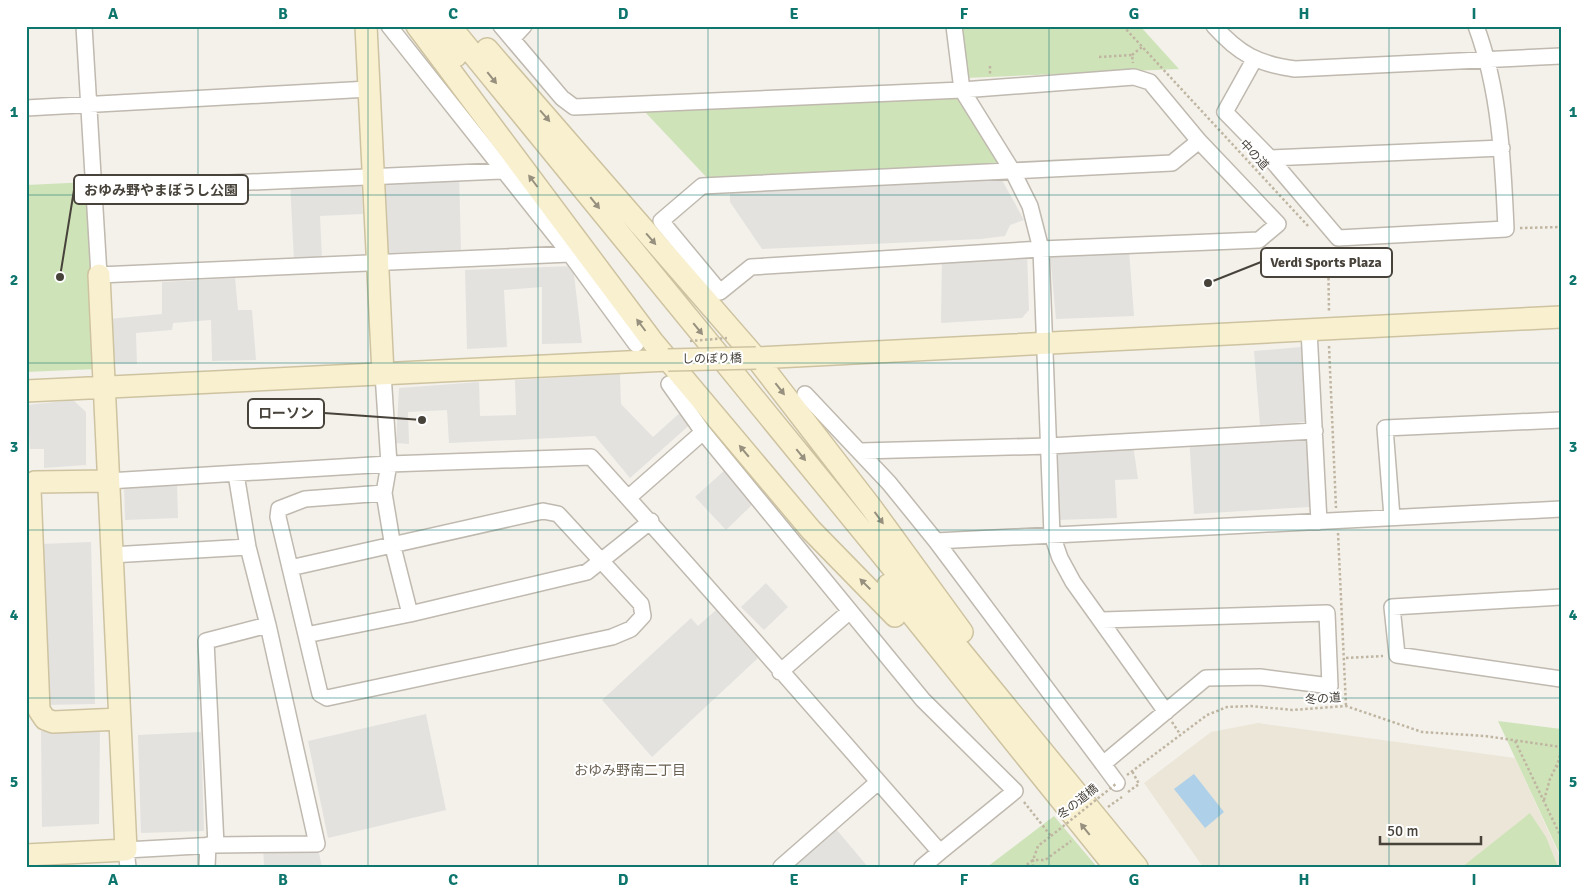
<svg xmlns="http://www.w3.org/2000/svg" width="1587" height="893" font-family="Signika,'Noto Sans JP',sans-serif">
  <rect width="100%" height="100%" fill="#f4f1eb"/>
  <!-- education -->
  <path fill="#ebe6d7" d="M1258,723L1515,758L1561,859V867H1203L1144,783L1211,732Z"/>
  <!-- green -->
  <path fill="#cfe3b9" d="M958,26H1140L1179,69L965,78Z
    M952,95L960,101L1003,170L710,181L645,112Z
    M90,182L97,369L26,372V185Z
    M1498,721L1561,729V857Z
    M1530,813L1546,837L1558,867H1462Z
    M1054,816L1097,867H987Z"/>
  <!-- parking -->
  <path fill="#e3e2df" d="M997,171L1024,220L1010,225L1005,236L981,239L762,249L730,202V188Z
    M459,172L461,250L386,253L383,175Z
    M361,178L363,214L320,216L322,258L294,260L290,182Z
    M1129,250L1134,316L1056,319L1050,254Z
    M1027,253L1029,310L1022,318L941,323L942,258Z
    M573,266L582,343L542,344V287L504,290L507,347L467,349L465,270Z
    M235,278L238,310H252L256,360L212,361L211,320L173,323L172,330L136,333L137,364H112L109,319L162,314V282Z
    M1301,347L1307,422L1260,425L1254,351Z
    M620,374L621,404L653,437L683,410L694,421L630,478L595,436L449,443L447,410L408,412L409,444L396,443L399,388L479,382L480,416L516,415L515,380Z
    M73,400L86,412V465L44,468V449H30L27,405Z
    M1307,432L1313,501L1309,507L1194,514L1189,436Z
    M1132,438L1138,479L1115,480L1117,518L1057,520L1054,451Z
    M726,469L754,503L726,530L695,497Z
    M177,484L178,518L125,520L124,486Z
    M91,542L95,704L44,705L40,544Z
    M766,583L788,607L764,630L741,607Z
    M716,610L758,658L652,757L602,700L691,618L698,626Z
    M426,714L446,810L328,838L308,741Z
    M100,725L99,824L42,827L41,731Z
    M201,732L204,831L141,833L138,735Z
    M836,829L868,867H791Z
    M316,839L322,867H264L263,845Z"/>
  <!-- water -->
  <path fill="#afd0e9" d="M1194,774L1224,812L1205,828L1174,789Z"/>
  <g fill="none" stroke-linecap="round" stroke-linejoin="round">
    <!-- street casing -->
    <g stroke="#bfb9af" stroke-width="18">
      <path id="street" d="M84,26L99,275L570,254
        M389,26L570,254L636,344
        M501,26L562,98L574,107L962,90L1013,172L1030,206L1041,249L1052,535L1060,558L1073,582L1166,712
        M954,26L962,90L1134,77L1150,82L1199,141L1278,224L1259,240L1041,249L751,267L720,292L661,221L702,186L1172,163L1199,141
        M1214,26C1239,54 1258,64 1295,69L1561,56
        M512,39L524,26
        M1254,60L1225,112L1270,158L1338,238L1506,229C1503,160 1500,91 1476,26
        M26,108L369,89
        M1270,158L1502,148
        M95,189L501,171
        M1309,330L1319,522
        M805,394L889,483L936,541L1103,764L1206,678L1260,677L1330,686L1327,613L1102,620
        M861,451L1049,446L1315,431
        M108,481L389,464L591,457C709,587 824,720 940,852L1015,791L923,700L703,432L669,384
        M628,498L703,432
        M1392,517L1385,428L1561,420
        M936,541L1561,509
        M111,555L248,547
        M290,568L543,511L558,514L641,604L643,616L631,629L612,637L327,698L320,694L278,517L279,509L305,499L384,493
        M1561,597L1392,607L1397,655L1561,679
        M410,614L587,572L651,521
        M306,635L410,614L393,547L384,493L389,464L383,374
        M780,672L850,611
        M1103,764L1117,783
        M216,845L206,641L268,625
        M128,867L126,850L216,845L317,844L268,625L248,547L236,474
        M207,867L208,845
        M781,867L878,782
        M922,867L940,852"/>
    </g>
    <!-- secondary casing -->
    <g stroke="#cec3a0" stroke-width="24">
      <path id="secondary" d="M366,26L383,374
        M417,26L653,342L811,530L895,616
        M432,26L456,56
        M450,26L1137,867
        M487,49L756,358L871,507L962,632
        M756,358L1561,317
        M26,391L668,360
        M108,481L35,482L30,489L39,710L45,719L53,722L120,719
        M888,585L1115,867
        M26,855L126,850L99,275"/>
    </g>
    <!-- path -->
    <path stroke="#bfb5a1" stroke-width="2.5" stroke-dasharray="2.5 2.5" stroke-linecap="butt" d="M1055,26H1058
      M1123,26L1309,227
      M1132,55L1142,47
      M1099,57L1132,55L1133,63
      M990,66V74
      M1520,228L1561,227
      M1328,248L1329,312
      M1329,346L1336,508
      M1338,533L1346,706
      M1346,658L1383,656
      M1172,722L1180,734
      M1515,741L1561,837
      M1556,766L1561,768
      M1127,775L1207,715L1227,707L1251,706L1292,710L1346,706L1422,732L1485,736L1561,747
      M1128,792L1139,784L1132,771
      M1544,800L1550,779L1559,760L1561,747
      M1024,802L1051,836L1038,846L1033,860L1024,867
      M1108,807L1122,797
      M1033,867V860H1045L1071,841"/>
    <!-- street -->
    <use href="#street" stroke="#fff" stroke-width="15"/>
    <!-- secondary -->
    <use href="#secondary" stroke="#f9f0d0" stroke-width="21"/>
    <!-- secondary-bridge casing -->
    <g stroke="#cec3a0" stroke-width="24" stroke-linecap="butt">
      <path id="secondary-bridge" d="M668,360L756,358"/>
    </g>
    <!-- path-bridge -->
    <path stroke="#bfb5a1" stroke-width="2.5" stroke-dasharray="2.5 2.5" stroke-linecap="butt" d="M690,341L727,338
      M1051,836L1117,783"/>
    <!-- secondary-bridge -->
    <use href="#secondary-bridge" stroke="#f9f0d0" stroke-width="21"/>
  </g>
  <!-- one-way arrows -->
  <defs><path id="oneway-solid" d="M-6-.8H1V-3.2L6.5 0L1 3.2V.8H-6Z" transform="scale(1.25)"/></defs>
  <g fill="#97907e">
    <use href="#oneway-solid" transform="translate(492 78) rotate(51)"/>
    <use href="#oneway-solid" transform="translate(545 116) rotate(49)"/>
    <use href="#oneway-solid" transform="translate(533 181) rotate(-127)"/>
    <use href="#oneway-solid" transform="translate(595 203) rotate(51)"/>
    <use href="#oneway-solid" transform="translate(651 239) rotate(49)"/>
    <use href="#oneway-solid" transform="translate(641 325) rotate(-127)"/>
    <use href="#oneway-solid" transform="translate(698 329) rotate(51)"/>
    <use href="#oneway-solid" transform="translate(780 389) rotate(52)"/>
    <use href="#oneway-solid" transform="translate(744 451) rotate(-130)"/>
    <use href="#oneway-solid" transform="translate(801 455) rotate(51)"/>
    <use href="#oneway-solid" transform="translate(879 518) rotate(54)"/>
    <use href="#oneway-solid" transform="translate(865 584) rotate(-135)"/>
    <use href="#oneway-solid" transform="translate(1085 829) rotate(-129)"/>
  </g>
  <!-- grid -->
  <path fill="none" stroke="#0f766e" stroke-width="1" stroke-opacity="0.55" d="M198,26V867M368,26V867M538,26V867M708,26V867M879,26V867M1049,26V867M1219,26V867M1389,26V867M26,195H1561M26,363H1561M26,530H1561M26,698H1561"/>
  <g text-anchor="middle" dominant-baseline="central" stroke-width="4" stroke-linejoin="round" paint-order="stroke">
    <!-- street labels -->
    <g font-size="12" fill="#47423a" stroke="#fff">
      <text transform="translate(1254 155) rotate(47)">中の道</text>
      <text transform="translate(712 359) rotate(-1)">しのぼり橋</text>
      <text transform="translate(1323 699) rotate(-4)">冬の道</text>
      <text transform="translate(1078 802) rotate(-39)">冬の道橋</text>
    </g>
    <!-- neighbourhood labels -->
    <g font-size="14" fill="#696052" stroke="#fff">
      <text x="630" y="770">おゆみ野南二丁目</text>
    </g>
  </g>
  <!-- callouts -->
  <path fill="none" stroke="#47423a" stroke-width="2" d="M60 277L74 190M1208 283L1261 262M422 420L324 413"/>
  <g fill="#47423a" stroke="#fff" stroke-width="2">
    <circle cx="60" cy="277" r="5"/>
    <circle cx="1208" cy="283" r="5"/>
    <circle cx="422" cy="420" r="5"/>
  </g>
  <g fill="#fff" stroke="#47423a" stroke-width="2">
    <rect x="74" y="175" width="174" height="29" rx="5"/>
    <rect x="1261" y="248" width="131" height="29" rx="5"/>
    <rect x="248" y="399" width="76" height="29" rx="5"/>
  </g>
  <g font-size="14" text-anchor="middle" font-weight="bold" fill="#47423a">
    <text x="161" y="195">おゆみ野やまぼうし公園</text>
    <text x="1326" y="267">Verdi Sports Plaza</text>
    <text x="286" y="418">ローソン</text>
  </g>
  <!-- border -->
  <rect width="1587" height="893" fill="none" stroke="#ffffff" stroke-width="55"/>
  <!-- scale -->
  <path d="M1380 836v8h101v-8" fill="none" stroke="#47423a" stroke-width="2.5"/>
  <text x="1387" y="836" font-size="15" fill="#47423a" stroke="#ffffff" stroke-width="4" paint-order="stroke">50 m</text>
  <rect x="28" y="28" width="1532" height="838" fill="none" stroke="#0f766e" stroke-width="2"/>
  <g font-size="16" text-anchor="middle" font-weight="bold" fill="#0f766e">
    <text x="113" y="19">A</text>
    <text x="283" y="19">B</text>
    <text x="453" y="19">C</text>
    <text x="623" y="19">D</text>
    <text x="794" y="19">E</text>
    <text x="964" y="19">F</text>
    <text x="1134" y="19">G</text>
    <text x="1304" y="19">H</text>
    <text x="1474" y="19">I</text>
    <text x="14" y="117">1</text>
    <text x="1573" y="117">1</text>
    <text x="14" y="285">2</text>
    <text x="1573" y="285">2</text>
    <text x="14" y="452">3</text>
    <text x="1573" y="452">3</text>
    <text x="14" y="620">4</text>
    <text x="1573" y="620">4</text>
    <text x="14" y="787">5</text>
    <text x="1573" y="787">5</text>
    <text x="113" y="885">A</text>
    <text x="283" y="885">B</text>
    <text x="453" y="885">C</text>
    <text x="623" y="885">D</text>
    <text x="794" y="885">E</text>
    <text x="964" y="885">F</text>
    <text x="1134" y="885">G</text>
    <text x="1304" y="885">H</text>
    <text x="1474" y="885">I</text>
  </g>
</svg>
